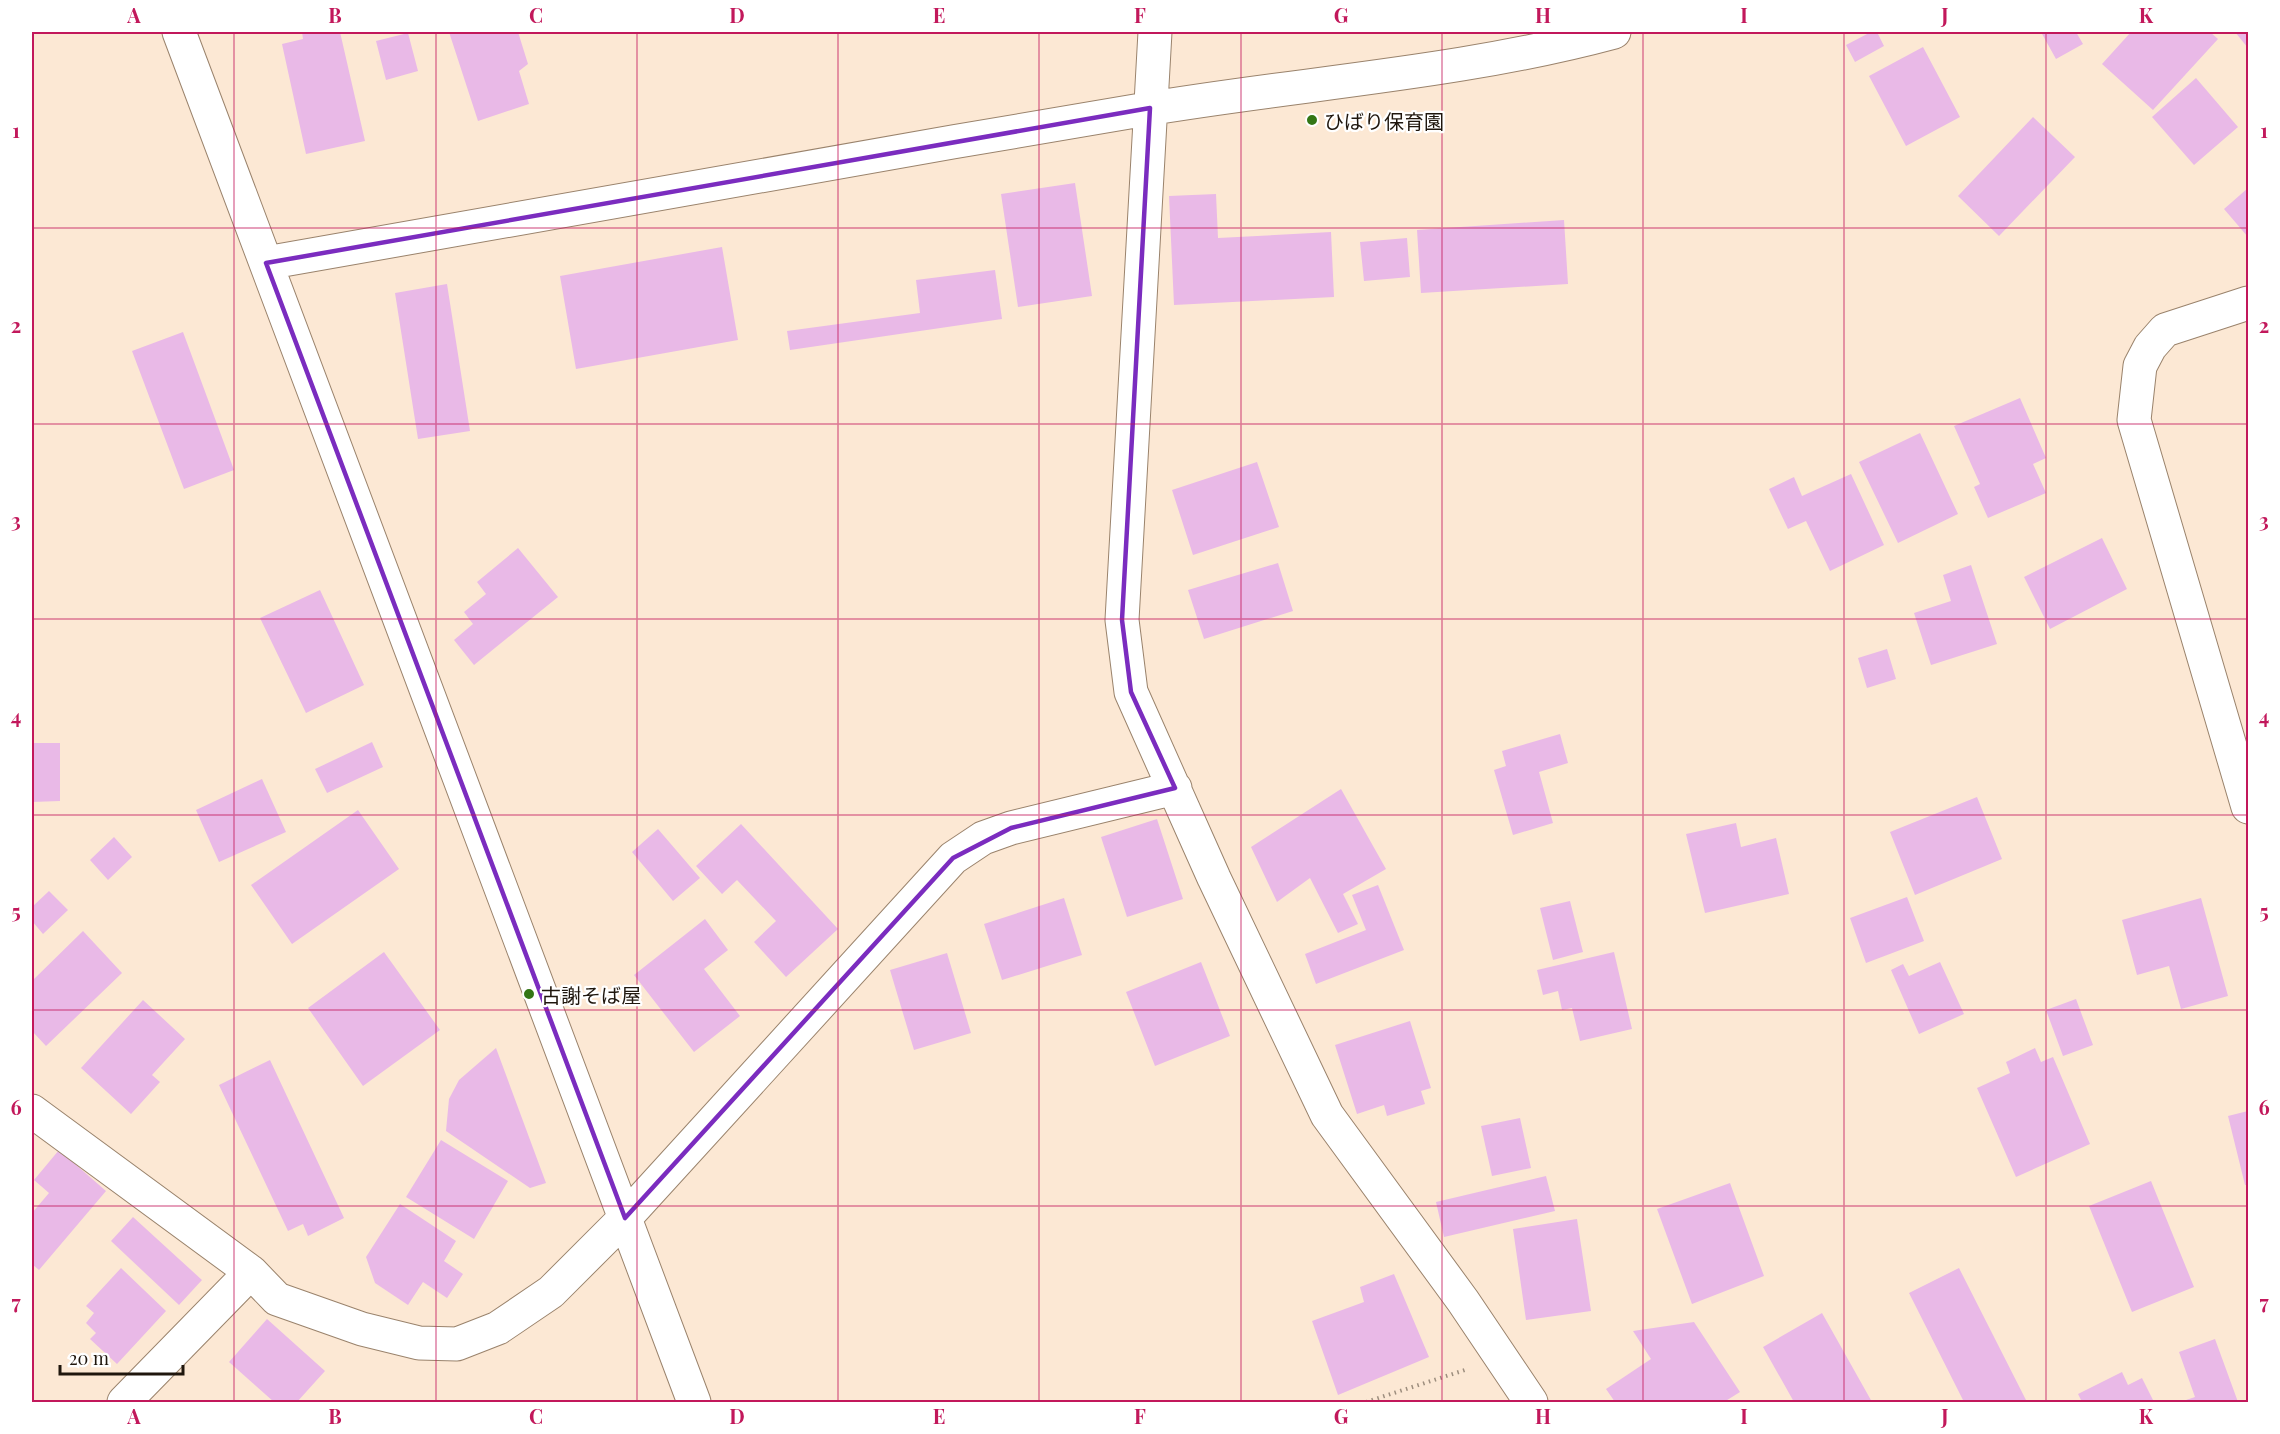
<svg xmlns="http://www.w3.org/2000/svg" width="2280" height="1434" font-family="'Playfair Display','Noto Sans JP',serif">
  <rect width="100%" height="100%" fill="#fce8d4"/>
  <!-- building -->
  <path fill="#e9b9e7" d="M302,32H340L365,141L306,154L282,44L303,39Z
    M449,32H518L528,64L519,71L529,104L478,121Z
    M1871,32H1877L1884,46L1855,62L1846,45Z
    M2041,32H2076L2083,44L2056,59Z
    M2131,32H2210L2218,39L2153,110L2102,64Z
    M2235,32H2248V48Z
    M408,33L418,71L386,80L376,41Z
    M1923,47L1960,117L1906,146L1869,76Z
    M2196,78L2238,127L2194,165L2152,117Z
    M2033,117L2075,157L1999,236L1958,196Z
    M1075,183L1092,296L1018,307L1001,194Z
    M2248,188V237L2224,209Z
    M1216,194L1218,238L1331,232L1334,297L1174,305L1169,196Z
    M1564,220L1568,284L1421,293L1417,230Z
    M1407,238L1410,277L1364,281L1360,242Z
    M722,247L738,340L576,369L560,276Z
    M995,270L1002,319L790,350L787,331L920,313L916,280Z
    M447,284L470,431L418,439L395,293Z
    M183,332L234,470L184,489L132,351Z
    M2020,398L2046,458L2033,464L2046,493L1988,518L1974,487L1980,484L1954,426Z
    M1920,433L1958,514L1898,543L1859,462Z
    M1257,462L1279,527L1193,555L1172,490Z
    M1851,474L1884,545L1830,571L1806,521L1788,529L1769,489L1794,477L1802,496Z
    M2102,538L2127,589L2050,629L2024,577Z
    M518,548L558,597L474,665L454,640L473,624L464,612L486,594L477,582Z
    M1278,563L1293,611L1204,639L1188,590Z
    M1971,565L1997,644L1931,665L1914,613L1951,601L1943,575Z
    M320,590L364,685L306,713L260,618Z
    M1887,649L1896,679L1867,688L1858,658Z
    M1560,734L1568,763L1539,772L1553,823L1513,835L1494,770L1506,766L1502,751Z
    M372,742L383,767L327,793L315,769Z
    M32,743H60V801L32,802Z
    M262,779L286,832L219,862L196,810Z
    M1341,789L1386,869L1343,894L1358,924L1338,933L1310,878L1277,902L1251,847Z
    M1977,797L2002,859L1915,895L1890,832Z
    M358,810L399,869L292,944L251,885Z
    M1157,819L1183,899L1127,917L1101,837Z
    M1736,823L1741,847L1776,838L1789,894L1705,913L1686,834Z
    M741,824L838,929L786,977L754,942L776,921L737,880L722,894L696,866Z
    M658,829L700,878L673,901L632,852Z
    M114,837L132,857L108,880L90,860Z
    M1378,885L1404,950L1316,984L1305,954L1366,930L1352,895Z
    M49,891L68,910L43,934L32,921V907Z
    M1907,897L1924,941L1866,963L1850,918Z
    M1064,898L1082,955L1002,980L984,924Z
    M2201,898L2228,996L2181,1009L2169,966L2137,975L2122,920Z
    M1570,901L1583,952L1553,960L1540,908Z
    M705,919L728,950L704,969L740,1016L694,1052L634,975Z
    M83,931L122,973L46,1046L32,1031V981Z
    M384,952L440,1030L363,1086L308,1008Z
    M1614,952L1632,1029L1580,1041L1572,1008L1562,1010L1558,991L1543,995L1537,970Z
    M947,953L971,1033L914,1050L890,970Z
    M1201,962L1230,1036L1155,1066L1126,992Z
    M1940,962L1964,1014L1919,1034L1891,970L1903,964L1909,976Z
    M2076,999L2093,1045L2063,1056L2046,1010Z
    M143,1000L185,1039L152,1075L160,1082L131,1114L81,1068Z
    M1410,1021L1431,1088L1421,1091L1425,1104L1387,1116L1384,1105L1357,1114L1335,1045Z
    M496,1048L546,1183L530,1188L446,1131L449,1099L459,1080Z
    M2035,1048L2041,1062L2053,1057L2090,1144L2016,1177L1977,1088L2010,1073L2006,1062Z
    M270,1060L344,1218L308,1236L303,1224L288,1231L219,1085Z
    M2248,1111V1185H2245L2228,1116Z
    M1520,1118L1531,1168L1492,1176L1481,1126Z
    M441,1140L508,1181L474,1239L406,1197Z
    M59,1150L106,1191L39,1270L32,1264V1213L49,1193L34,1180Z
    M1546,1176L1555,1211L1444,1237L1436,1202Z
    M2151,1181L2194,1287L2132,1312L2089,1206Z
    M1730,1183L1764,1276L1692,1304L1657,1209Z
    M400,1204L456,1241L444,1261L463,1274L447,1298L423,1282L408,1305L375,1283L366,1257Z
    M133,1217L202,1280L179,1305L111,1241Z
    M1577,1219L1591,1311L1526,1320L1513,1229Z
    M121,1268L166,1311L117,1364L90,1339L96,1333L86,1323L94,1313L86,1306Z
    M1959,1268L2027,1402H1964L1909,1293Z
    M1394,1274L1429,1357L1338,1395L1312,1321L1364,1302L1360,1287Z
    M1822,1313L1872,1402H1794L1763,1347Z
    M267,1319L325,1371L297,1402H274L229,1362Z
    M1694,1322L1740,1392L1724,1402H1615L1606,1389L1651,1359L1633,1331Z
    M2215,1339L2238,1402H2180L2195,1397L2179,1352Z
    M2122,1372L2128,1385L2142,1378L2154,1402H2082L2078,1394Z"/>
  <g fill="none" stroke-linecap="round" stroke-linejoin="round">
    <!-- minor casing -->
    <g stroke="#9a836c" stroke-width="35">
      <path id="minor" d="M179,32L694,1402
        M1155,32L1122,620L1131,692L1214,878L1327,1115L1463,1301L1531,1402
        M266,263C560,212 853,158 1147,109C1302,83 1462,73 1614,32
        M2248,303L2165,330L2150,347L2140,366L2134,420L2248,807
        M32,1111L251,1272L277,1299L362,1329L419,1343L457,1344L498,1328L551,1292L625,1218L953,858L983,838L1011,828L1175,788
        M124,1402L251,1272"/>
    </g>
    <!-- path -->
    <path stroke="#9d8e7e" stroke-width="4" stroke-dasharray="1.5 4.5" stroke-linecap="butt" d="M1366,1402L1465,1370"/>
    <!-- minor -->
    <use href="#minor" stroke="#fff" stroke-width="33"/>
  </g>
  <!-- marked area -->
  <path fill="none" stroke="#7b2cbf" stroke-width="4.5" stroke-linejoin="round" d="M1150,108L1122,620L1131,692L1175,788L1011,828L953,858L625,1218L266,263Z"/>
  <!-- grid -->
  <path fill="none" stroke="#c2185b" stroke-width="1.5" stroke-opacity="0.55" d="M234,32V1402M436,32V1402M637,32V1402M838,32V1402M1039,32V1402M1241,32V1402M1442,32V1402M1643,32V1402M1844,32V1402M2046,32V1402M32,228H2248M32,424H2248M32,619H2248M32,815H2248M32,1010H2248M32,1206H2248"/>
  <!-- markers -->
  <g fill="#337615" stroke="#fff" stroke-width="2">
    <circle cx="1312" cy="120" r="6"/>
    <circle cx="529" cy="994" r="6"/>
  </g>
  <g text-anchor="middle" dominant-baseline="central" stroke-width="4.5" stroke-linejoin="round" paint-order="stroke">
    <!-- poi labels -->
    <g font-size="20" fill="#1f160d" stroke="#fff" text-anchor="start">
      <text x="1324" y="120">ひばり保育園</text>
      <text x="541" y="994">古謝そば屋</text>
    </g>
  </g>
  <!-- border -->
  <rect width="2280" height="1434" fill="none" stroke="#ffffff" stroke-width="66"/>
  <!-- scale -->
  <path d="M60 1365v9h123v-9" fill="none" stroke="#1f160d" stroke-width="3"/>
  <text x="69" y="1365" font-size="18" fill="#1f160d" stroke="#ffffff" stroke-width="4.5" paint-order="stroke">20 m</text>
  <rect x="33" y="33" width="2214" height="1368" fill="none" stroke="#c2185b" stroke-width="2"/>
  <g font-size="20" text-anchor="middle" font-weight="bold" fill="#c2185b">
    <text x="134" y="23">A</text>
    <text x="335" y="23">B</text>
    <text x="536" y="23">C</text>
    <text x="737" y="23">D</text>
    <text x="939" y="23">E</text>
    <text x="1140" y="23">F</text>
    <text x="1341" y="23">G</text>
    <text x="1543" y="23">H</text>
    <text x="1744" y="23">I</text>
    <text x="1945" y="23">J</text>
    <text x="2146" y="23">K</text>
    <text x="16" y="138">1</text>
    <text x="2264" y="138">1</text>
    <text x="16" y="333">2</text>
    <text x="2264" y="333">2</text>
    <text x="16" y="528">3</text>
    <text x="2264" y="528">3</text>
    <text x="16" y="724">4</text>
    <text x="2264" y="724">4</text>
    <text x="16" y="919">5</text>
    <text x="2264" y="919">5</text>
    <text x="16" y="1115">6</text>
    <text x="2264" y="1115">6</text>
    <text x="16" y="1310">7</text>
    <text x="2264" y="1310">7</text>
    <text x="134" y="1424">A</text>
    <text x="335" y="1424">B</text>
    <text x="536" y="1424">C</text>
    <text x="737" y="1424">D</text>
    <text x="939" y="1424">E</text>
    <text x="1140" y="1424">F</text>
    <text x="1341" y="1424">G</text>
    <text x="1543" y="1424">H</text>
    <text x="1744" y="1424">I</text>
    <text x="1945" y="1424">J</text>
    <text x="2146" y="1424">K</text>
  </g>
</svg>
